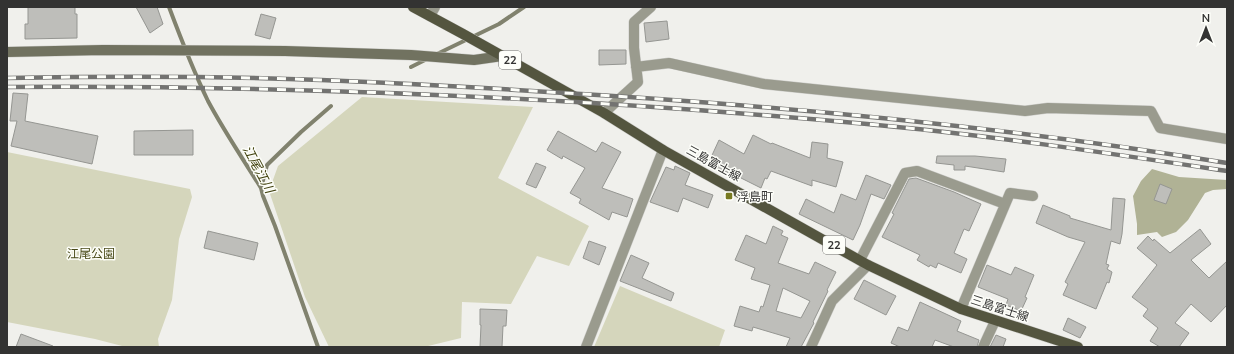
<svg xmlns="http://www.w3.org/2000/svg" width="1234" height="354" font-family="Mulish,'Noto Sans JP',sans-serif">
  <rect width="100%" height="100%" fill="#f0f0ec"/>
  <!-- green -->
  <path fill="#d5d6bc" d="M362,97L533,107L498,178L589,226L569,266L537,256L511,304L462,302L461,338L424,347H329L305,297L269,191L278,166Z
    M7,152L190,189L192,197L179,239L172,300L158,339L159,347H126L95,339L7,322Z
    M620,286L725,330L719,347H594Z"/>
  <!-- forest -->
  <path fill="#b0b295" d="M1152,169L1179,177L1227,180V189L1213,190L1205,193L1188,220L1176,232L1162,237L1157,232L1137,235V224L1133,196L1141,181Z"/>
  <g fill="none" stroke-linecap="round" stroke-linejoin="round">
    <!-- stream -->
    <path stroke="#81826e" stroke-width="4" d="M169,7C181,39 193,70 208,101C224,131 243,159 261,188L263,196L275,226L318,347
      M437,54L499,24L524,7
      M411,67L427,59
      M261,188L267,165L301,132L331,106"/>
  </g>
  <!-- building -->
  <path fill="#bebeba" stroke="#959692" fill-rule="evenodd" d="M28,7H75V14H77V38L25,39V24H28Z
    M136,7H157L163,24L150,33Z
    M261,14L276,18L270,39L255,35Z
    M667,21L669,39L646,42L644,23Z
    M599,50H626V64L599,65Z
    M13,93L28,94L25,121L98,136L92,164L11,146L17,121H10Z
    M193,130V155H134V131Z
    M558,131L596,152L602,142L621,152L602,188L633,199L627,217L612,212L609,220L579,203L581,199L570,193L585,168L563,156L562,159L547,150Z
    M753,135L771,144L772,143L810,158L812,142L828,144L827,158L843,162L836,187L812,180V186L771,171L767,179L765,178L761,188L741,178L708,164L719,140L744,154Z
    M937,156H975L1006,159L1004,172L965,166V170H954V165L936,163Z
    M536,163L546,167L536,188L526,184Z
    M675,166L690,173L685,185L713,195L708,208L683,198L678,212L650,202L666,167L674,170Z
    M866,175L891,185L884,199L871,194L860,225L853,240L799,214L806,199L834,213L841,194L856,200Z
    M916,178L954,192L981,204L969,231L964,229L954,253L967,259L961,273L938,263L936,268L930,265L929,267L917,260L920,255L882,237L894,214L892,213L909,179Z
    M1160,184L1172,189L1166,204L1154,200Z
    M1113,198L1125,199L1122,234L1120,244L1111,241L1106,264L1109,265L1107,269L1112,272L1109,283L1107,282L1096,309L1063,295L1068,284L1065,282L1085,242L1068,237L1036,223L1043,205L1070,216V218L1111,230Z
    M773,226L783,231L781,235L788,238L778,263L809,274L815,262L836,272L827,290L828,291L813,322L814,323L801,347H786L790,338L753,327L752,331L734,326L740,306L759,312L761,306L763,307L770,285L751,279L755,268L735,260L746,235L766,244ZM783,288L810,301L801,318L776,311Z
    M1200,229L1211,244L1191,260L1209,278L1227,261V305L1211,322L1191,304L1175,323L1189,333L1179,347H1160L1150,341L1158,328L1143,316L1148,309L1132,297L1157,265L1137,248L1148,236L1153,241L1154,239L1170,253Z
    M208,231L258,243L254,260L204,248Z
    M589,241L606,247L599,265L583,258Z
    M631,255L649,263L642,278L674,293L671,301L620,281Z
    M987,265L1011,275L1015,267L1034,275L1025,297L1027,298L1021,311L1006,305L1008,299L978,287Z
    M864,280L896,296L886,315L854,299Z
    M920,302L961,321L957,331L979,340L977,347H954L935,340L932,347H900L891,343L898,327L908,331Z
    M480,309L507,310L506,326H503L502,347H480L481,325H480Z
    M1068,318L1086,327L1080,338L1063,330Z
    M21,334L53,346L52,347H16Z
    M996,335L1006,339L1003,347H990Z"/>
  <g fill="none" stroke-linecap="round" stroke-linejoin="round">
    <!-- street casing -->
    <g stroke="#cececb" stroke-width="11">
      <path id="street" d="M430,16L435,7
        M636,67L669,63L764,84L1025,111L1048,108L1151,111L1160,128L1227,139
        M604,113L638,82L634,48V22L651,7
        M860,260L905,173L917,171L1005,204
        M961,309L1010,193L1033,196
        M586,347L663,150
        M811,347L832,301L868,265
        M983,347L995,321"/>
    </g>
    <!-- secondary casing -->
    <g stroke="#cececb" stroke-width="11">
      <path id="secondary" d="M7,52L103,50L285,51L411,55L474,60L502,56"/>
    </g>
    <!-- primary casing -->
    <g stroke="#cececb" stroke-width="11">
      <path id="primary" d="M413,7L463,34L604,113L663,150L868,265L961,309L1078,347"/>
    </g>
    <!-- street -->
    <use href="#street" stroke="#9a9b8e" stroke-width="10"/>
    <!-- secondary -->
    <use href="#secondary" stroke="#717260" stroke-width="10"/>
    <!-- primary -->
    <use href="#primary" stroke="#54553f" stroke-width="10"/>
    <!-- rail casing -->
    <g stroke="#737371" stroke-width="4.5">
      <path id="rail" d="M7,78C111,76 216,76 321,80C397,83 472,87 548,92C775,105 1002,126 1227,163
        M7,87C294,85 581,98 867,124C988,135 1107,153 1227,171"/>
    </g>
    <!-- rail -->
    <use href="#rail" stroke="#fdfef9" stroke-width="3" stroke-dasharray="9" stroke-linecap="butt"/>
  </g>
  <!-- markers -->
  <rect fill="#787a21" stroke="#fdfef9" stroke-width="1.5" x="725" y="192" width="8" height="8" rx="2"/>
  <g text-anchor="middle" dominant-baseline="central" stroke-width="3" stroke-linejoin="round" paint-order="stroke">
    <!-- shield labels -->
    <g fill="#fdfef9" stroke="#70706e" stroke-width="1">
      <rect x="499" y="51" width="22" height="18" rx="3"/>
      <rect x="823" y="236" width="22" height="18" rx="3"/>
    </g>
    <g font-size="11" font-weight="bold" fill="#333332">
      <text x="510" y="60">22</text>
      <text x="834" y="245">22</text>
    </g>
    <!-- street labels -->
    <g font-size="12" fill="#333332" stroke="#fdfef9">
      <text transform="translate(714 163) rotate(29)">三島富士線</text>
      <text transform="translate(1000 308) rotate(18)">三島富士線</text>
    </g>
    <!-- poi labels -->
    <g font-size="12" fill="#333332" stroke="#fdfef9" text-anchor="start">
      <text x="737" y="196">浮島町</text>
    </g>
    <!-- park labels -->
    <g font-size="12" fill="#484917" stroke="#fdfef9">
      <text x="91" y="253">江尾公園</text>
    </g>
    <!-- water labels -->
    <g font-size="13" font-style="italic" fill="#41420f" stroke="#fdfef9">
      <text transform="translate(259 169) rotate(62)">江尾江川</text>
    </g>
  </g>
  <!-- border -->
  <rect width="1234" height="354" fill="none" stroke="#333332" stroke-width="16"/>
  <!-- north arrow -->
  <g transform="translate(1206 28)" stroke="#fdfef9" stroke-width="3" paint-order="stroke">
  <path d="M0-3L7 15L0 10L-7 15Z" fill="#333332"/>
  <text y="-6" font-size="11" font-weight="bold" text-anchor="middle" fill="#333332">N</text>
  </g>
</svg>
